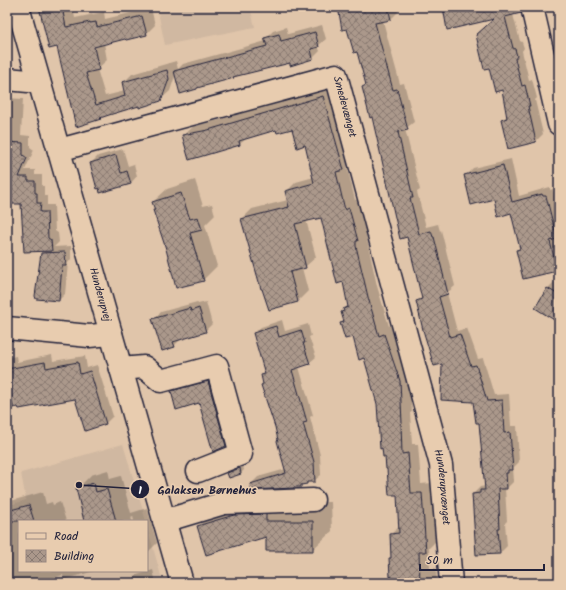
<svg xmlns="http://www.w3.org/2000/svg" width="566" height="590" font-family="Kalam,sans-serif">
  <defs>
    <pattern id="building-cross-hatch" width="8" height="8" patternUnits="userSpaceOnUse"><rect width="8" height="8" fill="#ab988b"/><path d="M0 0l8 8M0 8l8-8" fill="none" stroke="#8b7c73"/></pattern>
  </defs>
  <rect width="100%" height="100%" fill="#e0c5aa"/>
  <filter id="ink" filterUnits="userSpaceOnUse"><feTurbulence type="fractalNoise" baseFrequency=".025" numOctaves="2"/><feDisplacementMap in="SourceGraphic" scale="8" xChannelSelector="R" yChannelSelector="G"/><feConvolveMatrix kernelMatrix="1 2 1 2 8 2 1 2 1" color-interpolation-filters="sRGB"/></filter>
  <g filter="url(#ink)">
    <!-- built -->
    <path fill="#d0b8a1" d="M157,7H250L255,27L165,45Z
      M123,444L146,521H19V571H147V526L163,583H7V506L26,500L21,473Z"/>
    <!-- shadow -->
    <path fill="#0003" d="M40,7H73L75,18L104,12L105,19L151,8L155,25L146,34L126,37L104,43L107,60L97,69L105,96L125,91L123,83L132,74L176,61L178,69L183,64L266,41V38L273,31L286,27L288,34L322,25L326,39L318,46L320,51L313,58L291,64V62L235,76L233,77L176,73L170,91L160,100L102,116L100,118L57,46Z
      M340,7H397L398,12L391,19L383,21L400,84L404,83L414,122L405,129L420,190L417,192L426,227L438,224L440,231L441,230L455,286L447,293L457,331L467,328L478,359L483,358L494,395L509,394L511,426H517L519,462L513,468L514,481L507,488H505L507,521L505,523L507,546L500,553L473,494L480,487L486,486L480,422L474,401L417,302L423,296L408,236L373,116L363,87L367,83L358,51Z
      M443,7H511L520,41L522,42L524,48L522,51L529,80L532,79L537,98L535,100L543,134L536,141L502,120L508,115L503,89L490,66L477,35L495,18Z
      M333,86L354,159L347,166L355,200L359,199L367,230L366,232V235L377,286L389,326L395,324L409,371L412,412L410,413L412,444H418L421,484L432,483L436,541L429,548L430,568H436L437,583H405V577L390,559L392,556L391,534L400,526L398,494L388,468L378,404L365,357L353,335L341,324L344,320L342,312L349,304L344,281L322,217L306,220L316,257L305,267L302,268L308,291L298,301L269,309L242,219L252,209L288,200L286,192L296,182L314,177L306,144L292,128L277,129L247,138L240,144L183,136L194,126L219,120Z
      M7,98L23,99L21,135L30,136V147L34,150L25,170H35V175H42V186H44V196H47V205H54L55,231L58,233L59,242L54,247L71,246V259L68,263L65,294L59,300L42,254L46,250L22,203L7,202Z
      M123,149L128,166L134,164L137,176L130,184L99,187L91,163L98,156Z
      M511,159L519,196L550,187V190L553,189L559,212V236L557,237L559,244V267L556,270L517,250L520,247L512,212L466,175L473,168Z
      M195,180L203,206L212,204L215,215L205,225L217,266L203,280L167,248L155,210L156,209L153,202L167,189Z
      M555,281L559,283V321L536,308L548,288Z
      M197,302L198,304L206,302L212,324L205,331L182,338L174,346L154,319L161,312Z
      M282,320L285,331L308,324L311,336L309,337L316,357L309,363L299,367L313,415L310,417L320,455L321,475L314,481H309L307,483L251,484L258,477L286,469L262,376L265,372L254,333L261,327Z
      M52,355L53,361L85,356L87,368L97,365L113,416L105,424L76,398L7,403V358L16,356L17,362Z
      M222,368L240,431L225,446L199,402L172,392L186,378Z
      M243,465L244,470L241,473L229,476L228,473L232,470Z
      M108,470L110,479L121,476L131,513L147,508L157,543L147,553V521H134L133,516L131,517L132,521H85L77,489L91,475Z
      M43,492L46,504L52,502L53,505L60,502L66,521H19V571H94L64,580L63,575L37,583L36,578L17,583H8L7,581V502Z
      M284,502H331L332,531L312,550L267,536L199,526L218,507Z
      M153,570L156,583H129L137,575Z
      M267,581L268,583H259Z"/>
    <!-- building -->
    <path fill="url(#building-cross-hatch)" stroke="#22223b" d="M39,7H62L66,27L90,22V23L96,22L97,27L142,16L147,35L126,40L125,39L94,47L99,70L86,73L96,105L125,96L122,82L167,70L169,79L161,101L139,108V106L109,115L100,118L101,119L76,127L57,47L49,49Z
      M338,7H388L391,20L375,23L393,90L397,89L408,130L398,132L413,198H410L419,234L431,231L433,237H434L448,294L439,297L450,337L460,334L471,366L476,365L487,401L502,400L504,433L510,432L513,470H508V473H506L507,489H498L500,529H498L500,554L476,555L472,494L480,493V490H485L479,423H476L473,402L441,400L442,364L434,366L423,330L416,301L422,299L407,237L400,239L372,117L370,118L362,87L366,85L357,52L354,53L347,29L342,30Z
      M443,7H520L521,13L505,17L513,48L515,49L517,56L515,59L522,86L525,85L530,106H528L536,142L508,149L501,120L507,118L502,90L495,92L489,68L484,69L476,35L494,19L447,30Z
      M315,32L319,47L311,49L313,59L290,66V63L233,77L234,78L197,88V89L180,94L174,71L267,46L264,38L279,34L281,41Z
      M323,96L344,170L336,172L345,210L349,208L358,241H356V246L368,297L379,336L384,334L400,381L402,423H401L402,454L408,453L411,493H422L426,552H419L420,583H404V578L392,579L391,576L390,577L389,558H391L390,534L399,533L397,495H389L387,469H386L385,457H383L382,448L380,449L377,404L364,358L359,360L353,337L345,339L340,323L344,322L341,312L344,311L343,309L348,307L343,282L337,284L321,218L295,224L306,268L290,272L298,302L269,310L262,289H261L241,219L289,207L285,191L314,183L305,145L297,148L292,129L277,133L276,130L239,141L240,145L189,160L182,135L208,130Z
      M7,142L23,143V155L27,158L19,177H28V181H35V193H37V203H41L40,212H47L48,238L51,240L52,251L24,252L21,204H9L8,203L7,205Z
      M116,155L121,173L127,171L131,184L100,193L99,188L97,189L90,163Z
      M503,165L512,202L542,194L543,196H546L557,239L550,241L557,271L523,279L516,250L520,249L511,213L498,217L494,199L471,205L464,175Z
      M181,193L190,219L198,217L202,230L190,233L204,281L176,288L166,249L153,210H155L152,202Z
      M65,252L66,266H62L59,301L36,299L35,296L41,253Z
      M547,288L559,295V323L535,308Z
      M190,308L191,311L199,308L206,332L173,342L175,347L162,351L152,319Z
      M276,326L279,337L301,330L305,343H303L310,364L292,370L307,422L303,423L314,462L315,482H307V484L301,485V487H294V488L251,490L250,484L286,473L277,441L278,440L275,427L261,385L263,384L261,375L265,374L253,333Z
      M45,362L46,368L78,362L80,374L90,371L106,424L85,431L75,399L19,409L18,407L13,408L12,403L7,404V369Z
      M208,381L226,446L213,452L199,403L176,410L171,391Z
      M240,468L241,474L229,478L227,473Z
      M94,483L96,492L107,489L116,521H84L76,488Z
      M29,505L34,521H7V511Z
      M266,514V521H313V551H266V537L206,555L197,526L234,515Z"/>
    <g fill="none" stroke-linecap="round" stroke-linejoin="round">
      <!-- minor casing -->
      <g stroke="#22223b" stroke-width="25">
        <g id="minor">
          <path id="s1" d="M18,7L182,583"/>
          <path d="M532,7L559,124"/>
          <path d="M7,79L39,82"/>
          <path id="s2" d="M59,150L336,75L441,465L451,583"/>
          <path d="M7,328L89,336L111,334"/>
          <path d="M121,369L144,367L161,381L217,366L241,454L198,471"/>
          <path d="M164,521L224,503L313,500"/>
        </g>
      </g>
      <!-- minor -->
      <use href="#minor" stroke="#e8ccaf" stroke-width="22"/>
    </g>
  </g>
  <g text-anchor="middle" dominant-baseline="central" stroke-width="3.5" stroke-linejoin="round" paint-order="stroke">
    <!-- street labels -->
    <g font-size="11" fill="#22223b" stroke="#e8ccaf">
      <text stroke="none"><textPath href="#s2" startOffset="320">Smedevænget</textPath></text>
      <text stroke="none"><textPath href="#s1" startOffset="299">Hunderupvej</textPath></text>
      <text stroke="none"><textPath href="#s2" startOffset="713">Hunderupvænget</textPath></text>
    </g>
  </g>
  <!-- callouts -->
  <path fill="none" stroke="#22223b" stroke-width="1.5" d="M79 485L140 489"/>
  <g fill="#22223b" stroke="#e8ccaf" stroke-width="1.5">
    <circle cx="79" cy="485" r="4"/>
    <circle cx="140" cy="489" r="10"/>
  </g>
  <g font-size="12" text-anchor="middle" font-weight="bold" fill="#fff">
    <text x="140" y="494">1</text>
  </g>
  <g font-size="12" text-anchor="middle" font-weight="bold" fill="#22223b" stroke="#e8ccaf" stroke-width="3.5" stroke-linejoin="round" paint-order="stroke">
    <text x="207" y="494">Galaksen Børnehus</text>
  </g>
  <!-- margin -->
  <rect width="566" height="590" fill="none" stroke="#e8ccaf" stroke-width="24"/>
  <rect x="12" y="12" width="542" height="566" fill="none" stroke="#22223b" stroke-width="1.5" filter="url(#ink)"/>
  <!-- legend -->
  <rect x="18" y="520" width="130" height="52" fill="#e8ccaf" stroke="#998881"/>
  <rect x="26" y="533" width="20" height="6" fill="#e8ccaf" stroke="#998881"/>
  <text x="54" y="540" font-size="12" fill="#22223b">Road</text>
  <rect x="26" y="550" width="20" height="12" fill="url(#building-cross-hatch)" stroke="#998881"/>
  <text x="54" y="560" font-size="12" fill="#22223b">Building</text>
  <!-- scale -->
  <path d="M420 564v6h124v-6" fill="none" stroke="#22223b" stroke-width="2"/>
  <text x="426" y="564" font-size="12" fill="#22223b" stroke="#e8ccaf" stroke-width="3" paint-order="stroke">50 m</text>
</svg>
